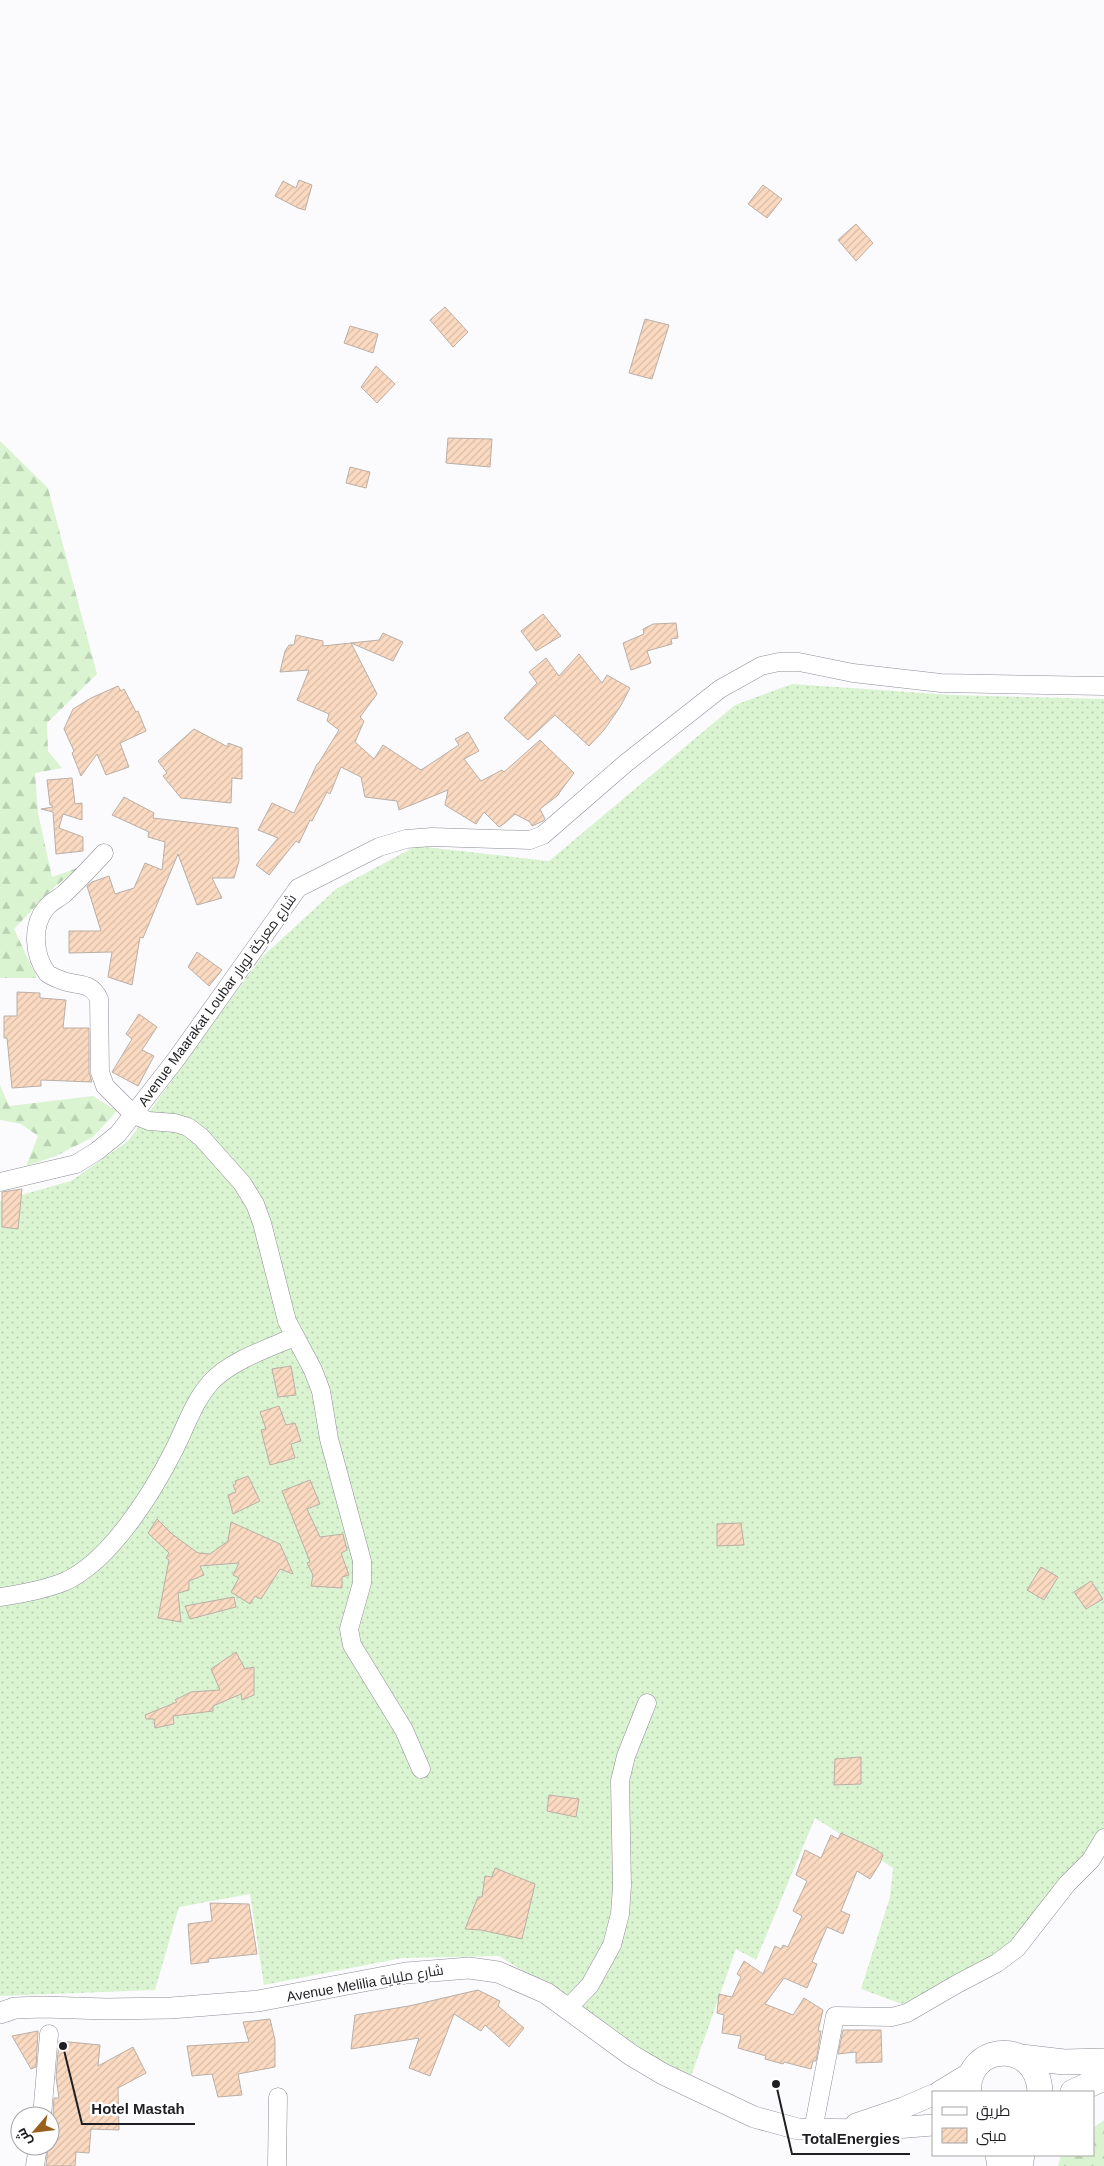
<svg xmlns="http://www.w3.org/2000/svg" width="1104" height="2166" font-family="Arial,Cairo,sans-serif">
  <defs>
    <pattern id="grass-dots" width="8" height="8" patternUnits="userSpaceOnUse" patternTransform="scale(1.25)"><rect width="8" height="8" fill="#daf4d1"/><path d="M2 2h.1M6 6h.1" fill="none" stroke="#bbd1b3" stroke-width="1.8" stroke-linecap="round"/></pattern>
    <pattern id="forest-firs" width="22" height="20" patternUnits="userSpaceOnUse" patternTransform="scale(1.25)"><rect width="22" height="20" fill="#daf4d1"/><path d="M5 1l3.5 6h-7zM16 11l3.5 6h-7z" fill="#bbd1b3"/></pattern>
    <pattern id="building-hatch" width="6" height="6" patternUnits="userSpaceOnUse" patternTransform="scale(1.25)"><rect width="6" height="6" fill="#fbdac1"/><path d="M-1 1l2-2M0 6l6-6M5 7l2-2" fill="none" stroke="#d7bba6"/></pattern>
  </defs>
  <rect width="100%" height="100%" fill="#fbfbfd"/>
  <!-- grass -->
  <path fill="url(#grass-dots)" d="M792,684L952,695L1104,699V1857L1065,1872L1013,1948L902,2004L861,1989L890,1897L893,1868L815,1818L756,1960L736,1949L689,2082L590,2012L499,1956L402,1958L264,1985L250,1894L179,1907L155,1990L0,1996V1201L71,1181L128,1141L261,958L336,889L416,846L549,861L735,705Z"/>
  <!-- forest -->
  <path fill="url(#forest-firs)" d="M0,441L48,488L97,674L47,723L48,751L62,768L35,773L38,813L52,877L80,867L52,889L14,929L37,978H0Z
    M0,1085L9,1106L93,1096L117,1111L93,1137L56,1156L26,1166L38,1136L21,1124L0,1120Z
    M1104,2120V2166H1058L1061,2155H1093V2128Z"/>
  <!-- building -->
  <path fill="url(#building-hatch)" stroke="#baafa7" d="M299,180L312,185L305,210L298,208L275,196L283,181L296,188Z
    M763,185L782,199L767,218L748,204Z
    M856,224L873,243L856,261L838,240Z
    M445,307L468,332L453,347L430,320Z
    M645,319L669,325L652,379L629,373Z
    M350,326L378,334L373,353L344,343Z
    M376,366L395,384L377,403L361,387Z
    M448,438L492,439L490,467L446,463Z
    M350,467L370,472L366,488L346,483Z
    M543,614L561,636L536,651L521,631Z
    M676,623L678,638L671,639L672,644L647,651L651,663L631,670L623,643L644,634L643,629L653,624Z
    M383,633L403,642L393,661L351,643L379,640Z
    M296,635L323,641V646L351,643L377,694L360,717L364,721L355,742L374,759L383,745L421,770L459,745L455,739L468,732L479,751L464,759L481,781L502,770L504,772L540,740L574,773L557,796L540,809L545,819L543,821L532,826L530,822L515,814L505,823L499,827L484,812L476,824L445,805L448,790L399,810L397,801L365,797L361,777L341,767L330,794L327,792L312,821L310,820L299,843L296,841L269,875L256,865L278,838L258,830L272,803L294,813L317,764H318L339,730L327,721L329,714L297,700L309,670L280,672L285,651L289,645H294Z
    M579,654L602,683L607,675L630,688L620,707L604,730L589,746L555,715L528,740L504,718L537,683L529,672L546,658L559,676Z
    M118,686L121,691L124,689L136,712L138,711L146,731L120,743L129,767L106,775L97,754L81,776L72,753L74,751L64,729L73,709L91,698Z
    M194,729L228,747V743L242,748V779L232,778L231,803L181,798L163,776L167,773L158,761Z
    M72,778L75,804L82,803V820L63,814L59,828L83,837V851L56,854L53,812L41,809L53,807L52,805H50L47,780Z
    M124,797L154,813L153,818L238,828L239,861L234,878H212L222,898L197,905L178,854L143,938L140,937L132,985L108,977L112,952L69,953V931H101L87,886L92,882L109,876L115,894L134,888L145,863L162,870L165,842L148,837L149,832L112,815Z
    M197,952L222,970L209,986L188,967Z
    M17,992L40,993V998L66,1000L63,1028H89V1072L92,1082L41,1080V1086L12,1088L7,1038H4V1016H17Z
    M139,1014L157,1027L142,1050L154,1056L138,1086L112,1072L132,1039L126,1034Z
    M22,1189L18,1229L2,1227V1192Z
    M291,1366L296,1395L278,1397L272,1369Z
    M279,1406L286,1425L295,1423L301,1441L291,1444L295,1458L270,1465L261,1430L266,1429L260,1412Z
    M248,1476L260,1501L233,1514L228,1495L236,1492L233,1485L236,1484L235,1481Z
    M310,1480L320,1504L307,1509L320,1537L343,1534L347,1550L341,1553L349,1575L342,1577V1588L311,1586L313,1575L307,1563L310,1562L282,1491Z
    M157,1519L172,1534L198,1553L210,1554L228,1541L231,1522L280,1544L293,1574L280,1569L261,1599L255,1596L250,1604L231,1592L239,1578L233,1575L239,1563L200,1566L204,1575L189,1581V1590L178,1593L181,1622L158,1618L169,1560L166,1558L169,1553L148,1533Z
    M741,1523L744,1545L717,1546V1524Z
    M1041,1567L1058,1577L1044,1600L1027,1590Z
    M1091,1581L1103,1599L1086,1609L1074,1592Z
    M234,1597L236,1607L190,1619L185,1606Z
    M236,1652L245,1669L254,1667V1695L242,1700L241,1694L213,1706V1711L173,1716L174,1724L155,1728L154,1719H146L145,1715L177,1702L175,1700L191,1692L220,1690L211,1669Z
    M861,1757V1784L834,1785L835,1759Z
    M549,1795L579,1799L576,1817L547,1811Z
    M841,1833L877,1850L883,1855L880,1863L870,1879L857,1871L841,1911L850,1915L843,1934L827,1927L812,1962L817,1964L807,1988L784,1978L765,2004L793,2015L804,1998L823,2010L818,2031H821L816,2061H813L811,2069L784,2062L783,2064L765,2059L766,2056L738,2048L741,2036L722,2033L724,2015L717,2013L719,1994L732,1997L741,1977L737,1974L744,1961L763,1974L775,1946L781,1949L783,1945L788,1947L802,1916L793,1911L807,1881L796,1875L805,1850L821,1858L831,1835L838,1839Z
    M495,1868L535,1884L522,1939L481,1930L465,1929L478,1897H482L485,1876L492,1877Z
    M210,1903L249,1904L257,1954L208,1959L209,1962L191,1964L188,1924L212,1921Z
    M478,1990L500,2001L498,2006L524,2028L509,2047L485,2025L481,2031L454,2014L430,2076L409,2068L419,2038L351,2049L355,2015L409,2006Z
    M270,2019L275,2040V2067L238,2074L242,2095L218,2097L212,2074L192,2076L187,2046L249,2042L243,2022Z
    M843,2030H881L882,2062L856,2063V2052L838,2054Z
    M38,2031L36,2067L31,2069L12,2036Z
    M59,2041L100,2045L98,2066L133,2047L146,2073L118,2088L119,2130L91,2129L89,2153L76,2152L75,2166H46L48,2146H50V2123L53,2117L54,2098H59L56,2077Z"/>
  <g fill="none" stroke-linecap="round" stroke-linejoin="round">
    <!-- minor casing -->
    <g stroke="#8e8d98" stroke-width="19">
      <path id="minor" d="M104,853C91,867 78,881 64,894C58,899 50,902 46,908C31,926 34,956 47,973C50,976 56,978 61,980C77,987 90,980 99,999L100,1072L105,1086L134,1115L149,1121L175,1123L188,1127L201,1137L242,1183L255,1204L262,1223L287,1321L313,1370L321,1391L329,1439L362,1561V1583L349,1629L352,1645L404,1730L421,1769
        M0,1182L76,1164L97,1151L118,1134L177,1058L298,888L379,847L406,839L432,837L530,840L543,835L626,763L720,689L761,666L779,662H799L853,673L941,683L1104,686
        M0,1597C21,1594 47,1589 66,1581C111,1560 153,1492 175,1448C186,1426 194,1401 211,1382C230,1361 269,1348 294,1337
        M568,2008L590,1985L612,1945L620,1914L622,1886L620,1781L626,1756L647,1703
        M42,2116L49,2034
        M813,2130L835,2016L892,2017L907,2013L957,1984L997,1963L1017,1948L1067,1884L1091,1860L1104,1838
        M35,2166L38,2146
        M277,2166L278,2097"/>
    </g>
    <!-- tertiary casing -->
    <g stroke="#8e8d98" stroke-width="22">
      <path id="tertiary" d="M0,2013L15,2008L44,2007L106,2009L171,2008L258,2001L406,1973L469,1968L498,1972L546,1993L631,2055L663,2074L754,2117L798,2129L870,2130L933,2125
        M939,2092L972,2072
        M856,2124L903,2108L933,2095"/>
    </g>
    <!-- secondary casing -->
    <g stroke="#8e8d98" stroke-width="26">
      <path id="secondary" d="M1021,2057L1064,2062L1104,2061
        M969,2092C965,2043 1038,2038 1040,2092
        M1073,2092L1104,2078
        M998,2155L1000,2166
        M1020,2166L1022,2155"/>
    </g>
    <!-- minor -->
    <use href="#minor" stroke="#fff" stroke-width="18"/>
    <!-- tertiary -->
    <use href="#tertiary" stroke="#fff" stroke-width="21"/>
    <!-- secondary -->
    <use href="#secondary" stroke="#fff" stroke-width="25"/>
  </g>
  <g text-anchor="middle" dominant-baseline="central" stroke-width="4.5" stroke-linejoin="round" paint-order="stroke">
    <!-- street labels -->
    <g font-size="14" fill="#1f1f23" stroke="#fff">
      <text transform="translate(217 1000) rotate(-54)">Avenue Maarakat Loubar شارع معركة لوبار</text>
      <text transform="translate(365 1983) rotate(-10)">Avenue Melilia شارع ملياية</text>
    </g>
  </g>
  <!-- callouts -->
  <path fill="none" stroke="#1f1f23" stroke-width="2" d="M63 2046L82 2124H195M776 2084L792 2154H910"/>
  <g fill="#1f1f23" stroke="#fff" stroke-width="2">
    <circle cx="63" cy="2046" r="5"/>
    <circle cx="776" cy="2084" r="5"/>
  </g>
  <g font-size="15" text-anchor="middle" font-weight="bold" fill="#1f1f23" stroke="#fff" stroke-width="4.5" stroke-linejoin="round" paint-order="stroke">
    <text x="138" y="2114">Hotel Mastah</text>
    <text x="851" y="2144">TotalEnergies</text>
  </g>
  <!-- legend -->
  <rect x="932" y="2091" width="162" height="65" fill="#ffffff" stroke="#a5a5a7"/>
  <rect x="942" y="2107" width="25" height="8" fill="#ffffff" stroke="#a5a5a7"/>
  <text x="976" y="2116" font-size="15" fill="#1f1f23">طريق</text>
  <rect x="942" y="2128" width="25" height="15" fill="url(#building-hatch)" stroke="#a5a5a7"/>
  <text x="976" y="2141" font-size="15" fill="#1f1f23">مبنى</text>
  <!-- north arrow -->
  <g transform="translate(35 2131) rotate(242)"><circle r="24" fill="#ffffff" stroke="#a5a5a7"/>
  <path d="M0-4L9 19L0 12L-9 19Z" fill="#9a611e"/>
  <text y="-8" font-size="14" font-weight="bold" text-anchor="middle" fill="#1f1f23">ش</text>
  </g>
</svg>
